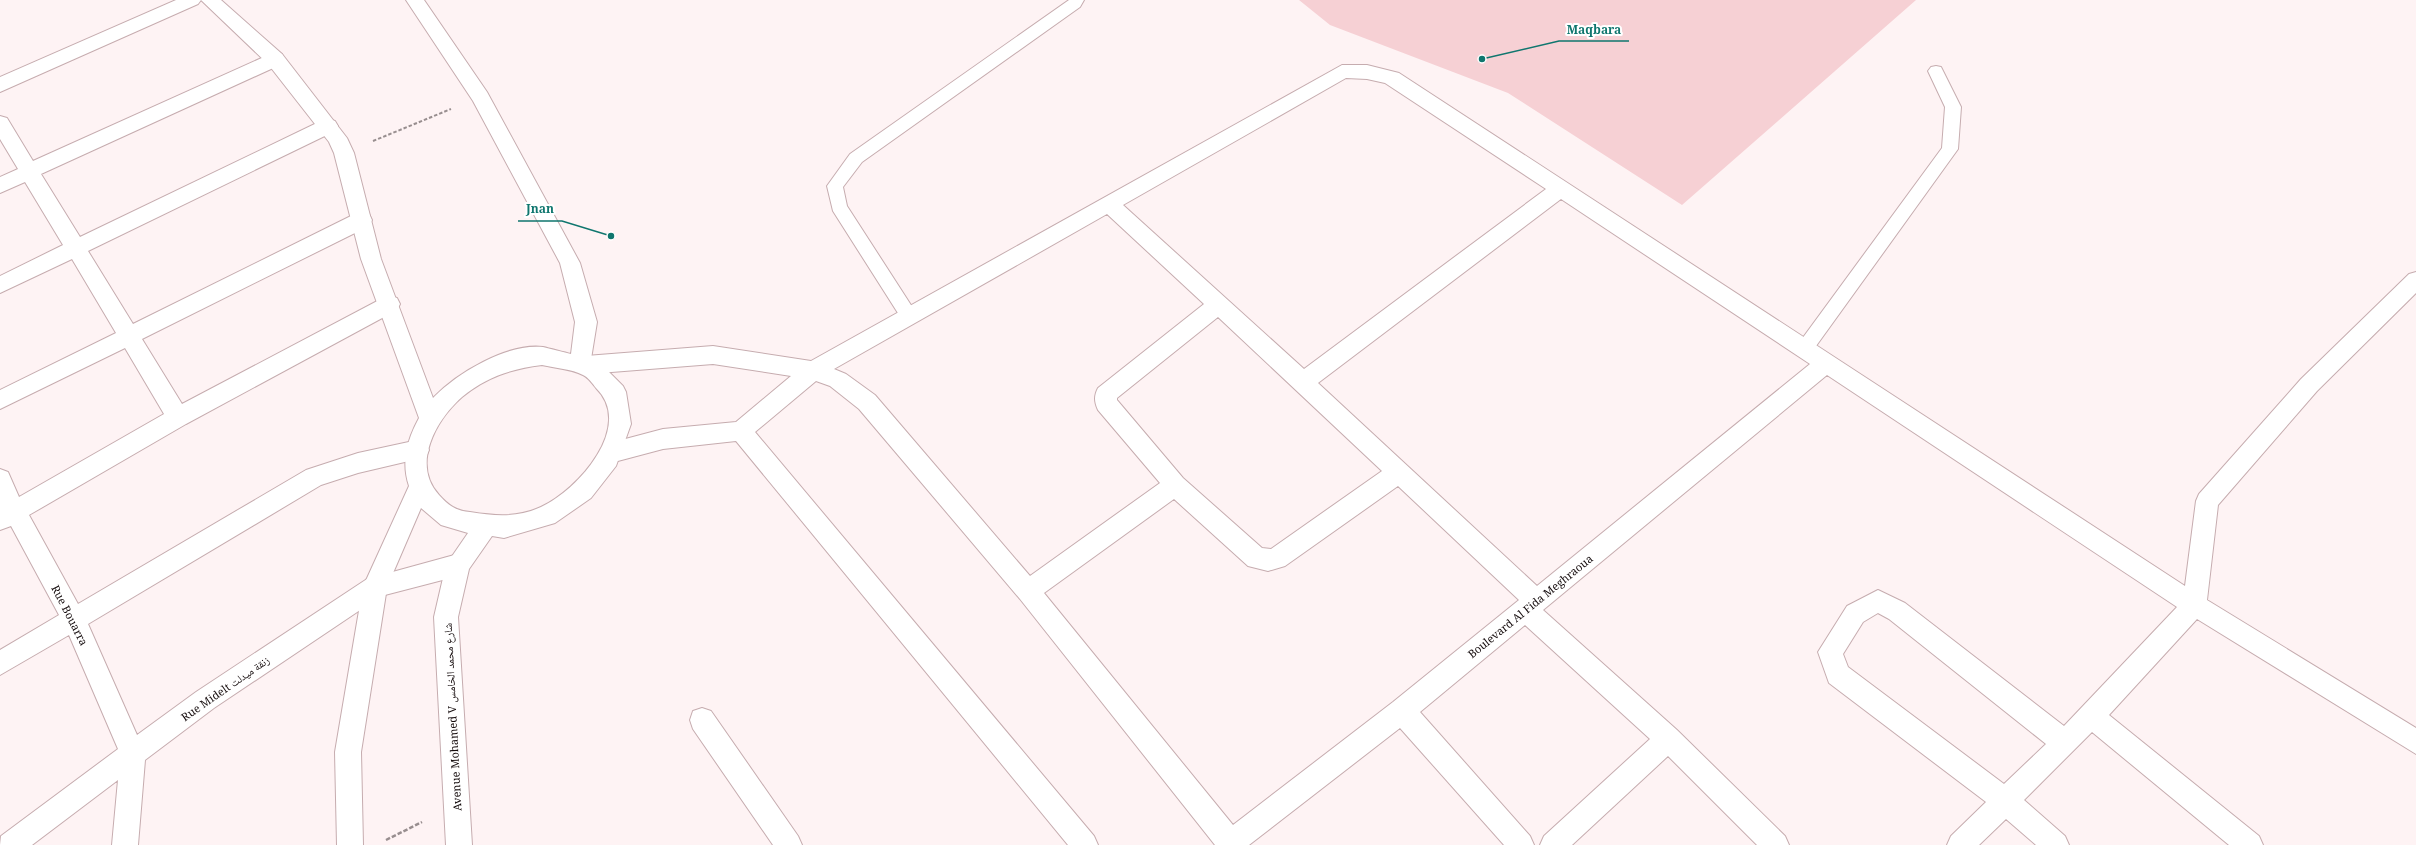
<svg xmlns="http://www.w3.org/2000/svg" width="2416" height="845" font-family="'Noto Serif','Noto Naskh Arabic',serif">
  <rect width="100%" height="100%" fill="#fef3f4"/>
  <!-- green -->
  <path fill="#f6d0d4" d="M1299,0H1916L1682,205L1508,93L1330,25Z"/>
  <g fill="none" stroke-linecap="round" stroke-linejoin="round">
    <!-- lane casing -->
    <g stroke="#c6acaf" stroke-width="2">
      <path id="lane" d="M1069,0H1084L1080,7L862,162L843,187L847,206L918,316L915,321L909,323L903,321L833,211L827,186L850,154Z
        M1936,66L1941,67L1961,107L1958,149L1811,353L1805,355L1799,353L1796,348L1799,343L1942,148L1945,107L1928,71L1931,67Z"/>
    </g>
    <!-- street casing -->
    <g stroke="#c6acaf" stroke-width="2">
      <path id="street" d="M176,0H201L198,4L0,92V77Z
        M275,52L282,54L284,59L282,64L41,174L80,237L321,121L328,119L335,121L338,126L335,131L88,251L133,324L355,214L362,212L369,214L372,220L369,226L142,339L182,404L383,298L390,296L397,298L400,304L397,310L186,424L29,515L78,604L306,470L358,453L418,440L426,443L429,450L426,457L358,473L321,485L88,624L137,735L196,692L367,579L458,554L466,557L470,565L466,573L458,576L381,596L214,708L145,760L138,845H112L118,780L32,845H0L1,836L118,749L69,635L0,675V650L59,615L11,526L0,530V469L8,472L19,497L164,414L125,348L0,409V390L116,333L72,259L0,293V276L63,245L25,182L0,193V177L18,169L0,139V116L7,118L33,161Z
        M1342,65H1367L1399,73L2185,586L2196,501L2199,494L2301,379L2409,274L2416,272V293L2317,391L2218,505L2207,600L2416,728V754L2197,619L2109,715L2259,836L2263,845H2229L2092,732L2024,800L2065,836L2069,845H2036L2006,819L1979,845H1947L1951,836L1986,802L1829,683L1818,652L1847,606L1878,590L1905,603L2064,726L2177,607L1827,375L1543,610L1677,730L1785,836L1789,845H1757L1668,756L1572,845H1540L1544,836L1650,739L1525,625L1420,712L1530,836L1534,845H1504L1400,728L1249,845H1215L1020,599L859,409L830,386L816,381L755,432L1094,836L1098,845H1068L736,441L663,449L614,462L606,459L603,452L606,445L614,442L663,429L736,422L791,376L713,364L586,374L578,371L575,365L578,359L586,356L713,346L811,361ZM1346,78L1367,79L1385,83L1546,189L1304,369L1123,205ZM1561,199L1810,364L1537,586L1318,383ZM1107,214L1204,304L1098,388C1094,396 1094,401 1098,410L1160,483L1030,576L875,395L846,374L834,369ZM1218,317L1382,471L1271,549L1262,548L1183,478L1117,400V398ZM1398,486L1519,600L1393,702L1233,825L1044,593L1174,499L1248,566L1268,571L1285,566ZM1878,613L1889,619L2046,744L2004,784L1848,667L1843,654L1863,622Z
        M702,708L711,711L798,836L802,845H773L693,729L690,720L693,711Z"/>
    </g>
    <!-- secondary casing -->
    <g stroke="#c6acaf" stroke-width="2">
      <path id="secondary" d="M201,0H221L282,54L347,138L354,153L381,259L433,398C457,373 507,343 543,347C552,349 562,352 571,354L575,322L560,263L473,101L406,0H424L487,92L580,263L597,322L591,359L598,361L623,386L626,392L631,424L616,466L591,498L555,523L504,538L492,536L469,569L458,617L472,845H446L434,617L446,565L468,533L441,525L421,508L387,587L361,752L363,845H337L335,752L363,587L409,486C401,462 407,440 419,418L361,259L334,153L329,142L268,64ZM542,365C555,368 572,369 583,375C588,377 593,384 596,388C635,426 578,490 541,507C517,518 495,516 470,512C456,511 448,505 439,495C411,464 436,420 462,397C486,377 511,369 542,365Z"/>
    </g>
    <!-- path-far1 -->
    <path stroke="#988e8f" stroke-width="2" stroke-dasharray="3.5 2" stroke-linecap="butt" d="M373,141L451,109"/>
    <!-- path -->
    <path stroke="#988e8f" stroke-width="2.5" stroke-dasharray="4.5 2" stroke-linecap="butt" d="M386,840L422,822"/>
    <!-- lane -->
    <use href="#lane" fill="#fff" fill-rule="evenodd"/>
    <!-- street -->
    <use href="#street" fill="#fff" fill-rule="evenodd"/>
    <!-- secondary -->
    <use href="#secondary" fill="#fff" fill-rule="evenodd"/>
  </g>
  <g text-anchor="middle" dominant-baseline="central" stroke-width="4" stroke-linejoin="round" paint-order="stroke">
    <!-- street labels -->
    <g font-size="11" fill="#150c0d" stroke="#fff">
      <text transform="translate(1530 606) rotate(-39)">Boulevard Al Fida Meghraoua</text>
      <text transform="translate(70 615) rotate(63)">Rue Bouarra</text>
      <text transform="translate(225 688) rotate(-35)">Rue Midelt زنقة ميدلت</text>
      <text transform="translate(452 717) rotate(-93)">Avenue Mohamed V شارع محمد الخامس</text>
    </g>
  </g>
  <!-- callouts -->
  <path fill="none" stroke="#0f766e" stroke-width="1.5" d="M1482 59L1559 41H1629M611 236L562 221H518"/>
  <g fill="#0f766e" stroke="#fff" stroke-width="1.5">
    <circle cx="1482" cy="59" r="4"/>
    <circle cx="611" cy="236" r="4"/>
  </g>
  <g font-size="12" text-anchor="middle" font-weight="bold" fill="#0f766e" stroke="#fff" stroke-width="4" stroke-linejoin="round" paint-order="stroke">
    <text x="1594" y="34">Maqbara</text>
    <text x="540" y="213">Jnan</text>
  </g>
</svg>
